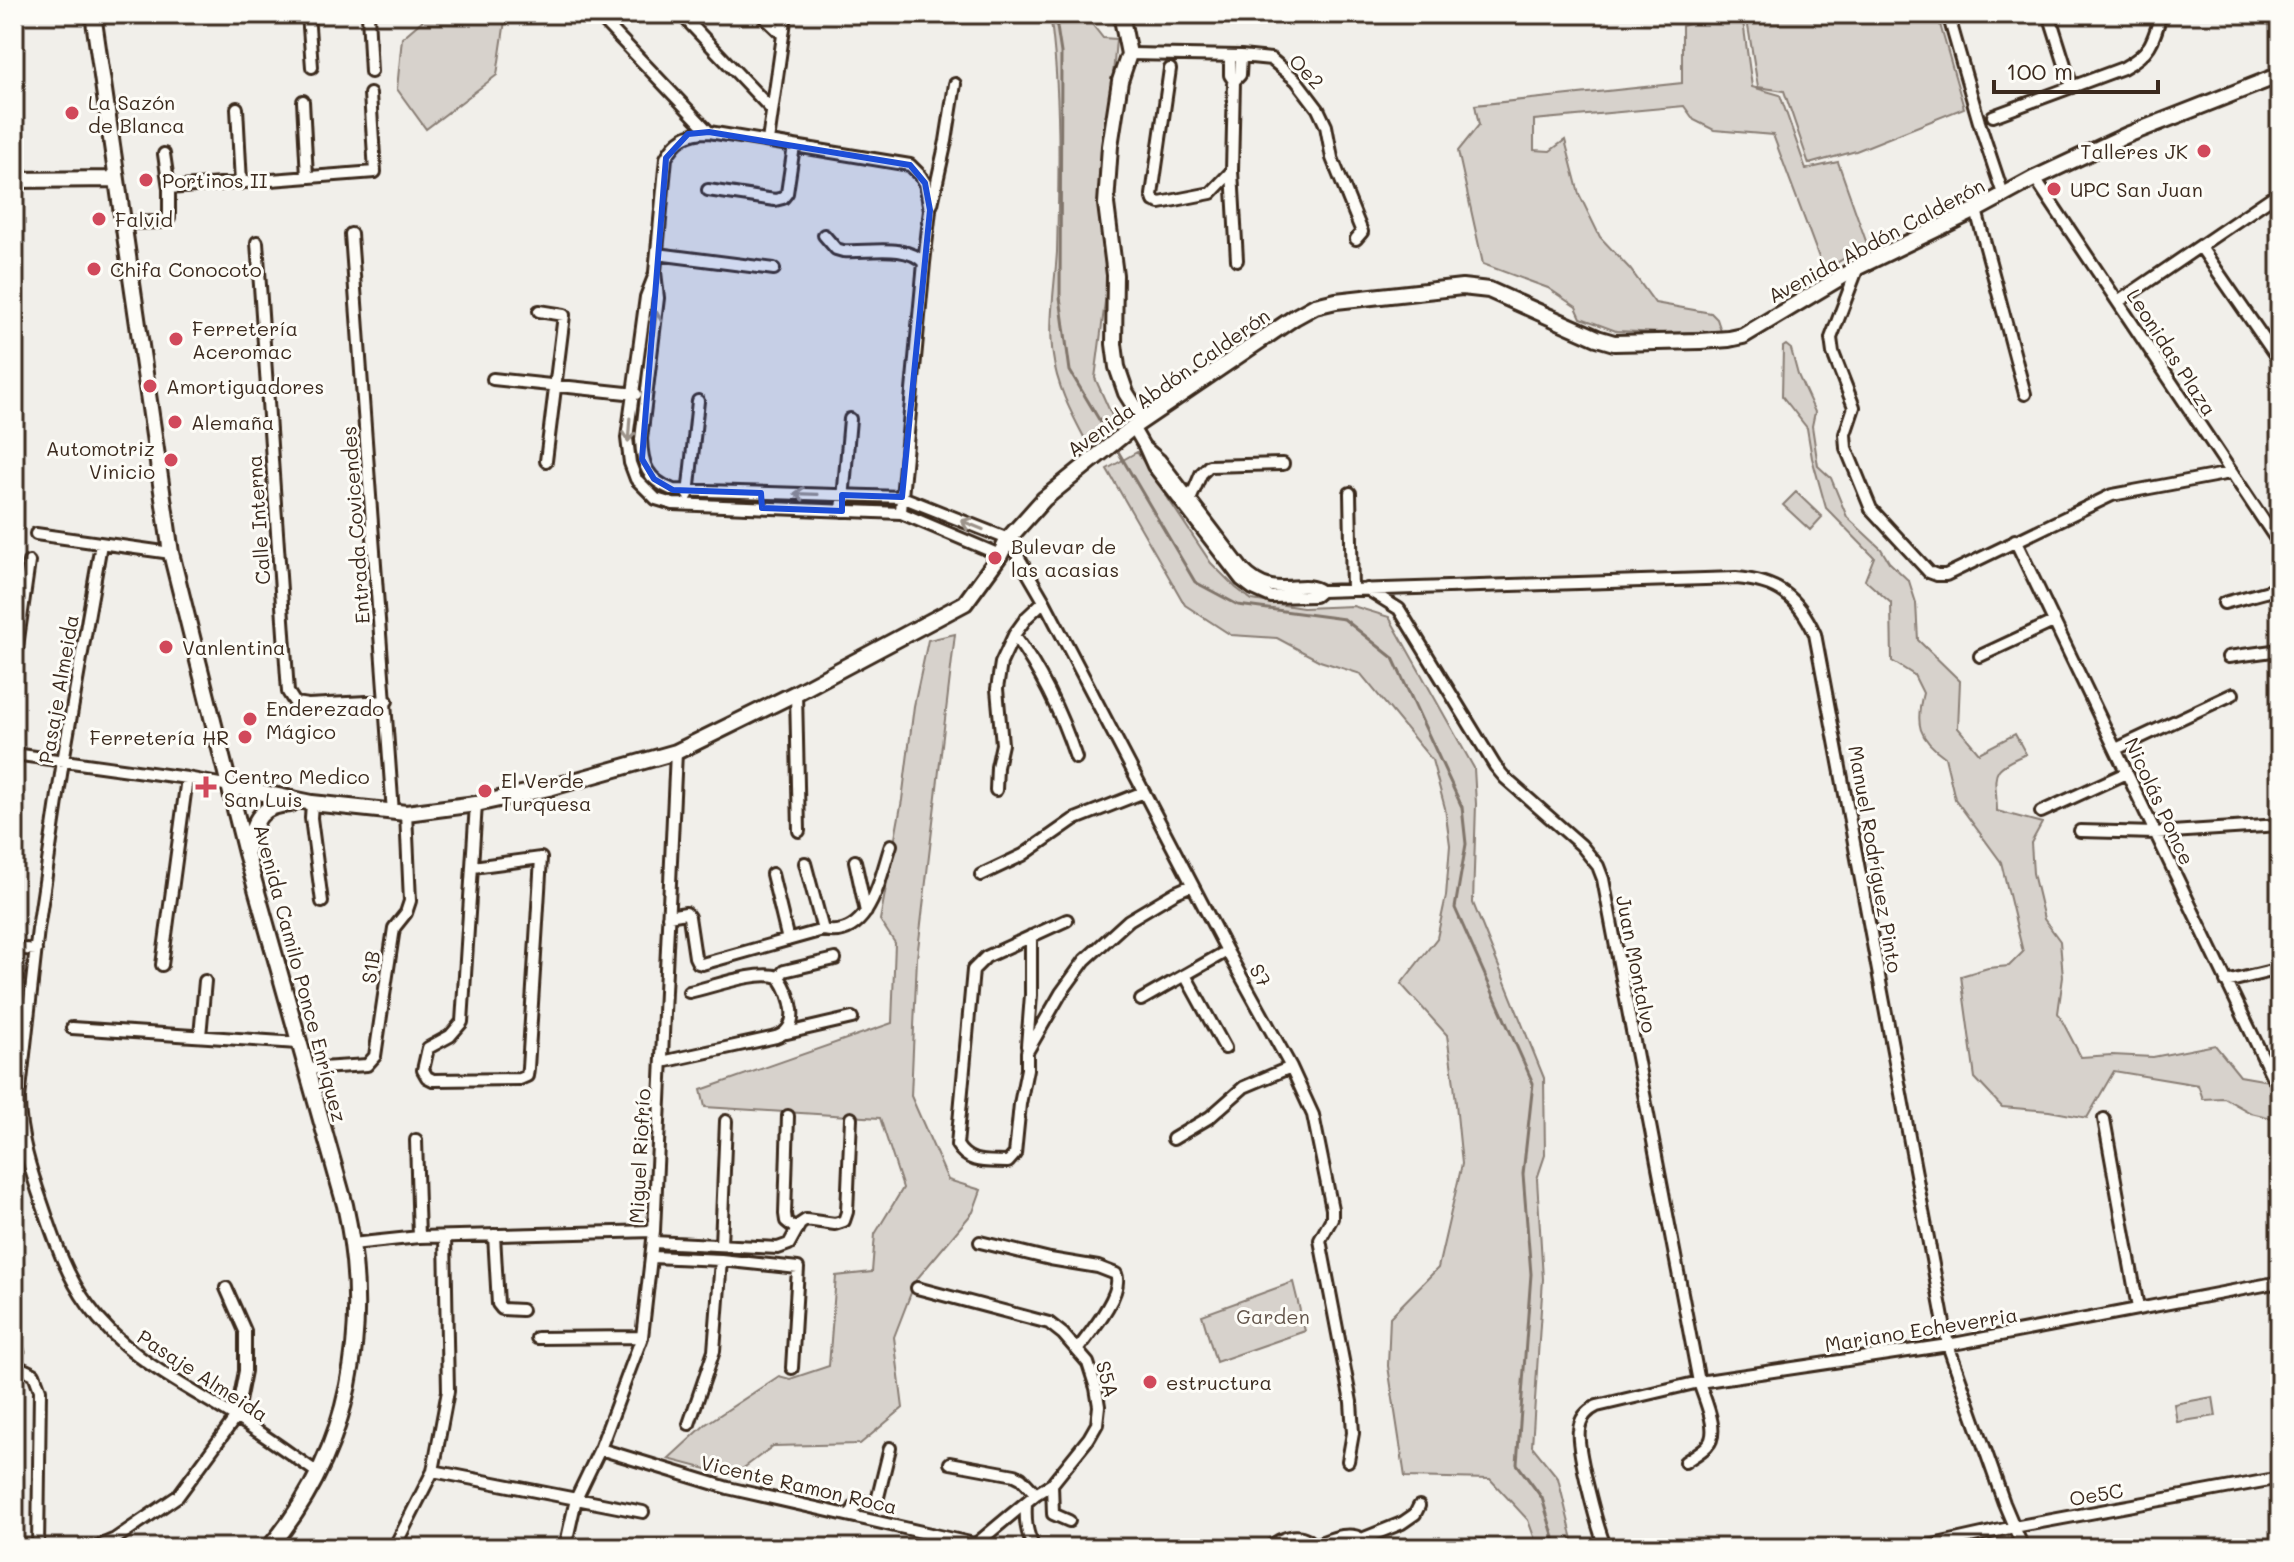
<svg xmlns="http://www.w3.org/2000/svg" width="2294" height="1562" font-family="Mali,sans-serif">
  <rect width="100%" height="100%" fill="#f1efea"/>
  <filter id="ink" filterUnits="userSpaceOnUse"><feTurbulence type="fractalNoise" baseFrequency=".0125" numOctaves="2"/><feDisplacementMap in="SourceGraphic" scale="16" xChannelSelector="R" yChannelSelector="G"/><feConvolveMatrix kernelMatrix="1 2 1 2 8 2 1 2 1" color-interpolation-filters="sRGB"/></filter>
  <g filter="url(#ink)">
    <!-- green -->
    <path fill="#d7d2cc" stroke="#897e75" stroke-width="2" d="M430,14H506L497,75L426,129L397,89L402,38Z
      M1050,14H1084L1103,38L1116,39L1113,75L1099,173V203L1108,279L1095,378L1117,427L1098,444L1086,441C1072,414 1057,387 1053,356C1048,324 1055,285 1057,252C1059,174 1061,91 1050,14Z
      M1715,14H1742L1752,87L1780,95L1806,169L1838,162L1867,244L1824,271L1773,135L1714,130L1694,120L1684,106L1534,120V150L1550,151L1565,140L1579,194L1600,237L1630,269L1655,303L1711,313L1717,319L1721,331L1664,333L1616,331L1581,318L1576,307L1548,288L1483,264L1458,151L1479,125L1475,105L1682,83V26L1709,19Z
      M1746,14H1937L1964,108L1856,151L1809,164L1784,91L1758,87Z
      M1786,345L1791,349L1798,375L1815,412L1812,426L1818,466L1831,478L1847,517L1881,549L1889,562L1909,581L1916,603L1918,640L1960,681L1958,728L1979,753L2015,734L2026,754C1987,770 1996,773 1997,811L2042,823L2031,843L2033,873L2044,919L2060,941L2063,977L2058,1013L2081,1057L2112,1055L2153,1057L2215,1045L2240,1076L2280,1083V1120L2251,1113L2224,1098L2203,1099L2198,1085L2114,1071L2087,1118L2049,1111L2002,1107L1975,1078L1961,976L1988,968L2009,966L2023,952L2001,862L1955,799L1945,757C1918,738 1915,724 1923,693L1914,675L1892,661L1891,603L1865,580L1874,557L1826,508L1812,458L1807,428L1782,396L1783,347Z
      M1137,452L1211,563L1236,588L1252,600L1303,608L1353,606L1389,617L1474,768L1476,804L1473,903L1544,1078L1545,1155L1537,1179L1543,1279L1532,1446L1558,1478L1575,1548H1538L1528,1520L1490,1479L1405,1477L1388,1366L1390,1317L1438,1268L1462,1164L1454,1084L1447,1035L1401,984L1437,938L1446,896L1450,845L1445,808L1432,760L1361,674L1320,661L1277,638L1231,635L1185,605L1107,469Z
      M1796,492L1822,517L1810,530L1783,505Z
      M955,634L917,958L911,1096L948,1180L981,1190L973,1212L916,1280L894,1337L903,1408L860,1444L773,1446L733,1476L668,1459L706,1424L779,1376L790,1379L829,1366L836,1276L872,1272L875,1234L903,1188L880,1118L705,1107L701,1090L892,1023L895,943L880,920L902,800L914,706L928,640Z
      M1293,1282L1305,1331L1216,1362L1202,1315Z
      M2213,1397L2216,1416L2177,1422L2174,1404Z"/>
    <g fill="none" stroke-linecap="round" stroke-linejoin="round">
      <!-- stream -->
      <path stroke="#80746b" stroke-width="3" d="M1055,14L1061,53L1060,297L1070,371L1110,438
        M1116,448L1195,582L1238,605L1344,619L1393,658L1462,807L1466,844L1455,908L1533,1083L1523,1174L1531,1274L1517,1464L1542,1498L1557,1548
        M14,1313L25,1352
        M14,1392L17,1380"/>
      <!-- street casing -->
      <g stroke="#3b2a1e" stroke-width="16">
        <path id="street" d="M308,14L312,67
          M368,14L371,72
          M597,14L709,132
          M681,14L772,110
          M761,14L783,35
          M1948,14L1979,122L2003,194
          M2049,14L2072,87
          M1129,54L1241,56L1271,59L1296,80L1318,109L1326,126L1332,158L1362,232L1356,239
          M1170,69L1152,195L1154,201L1160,203L1211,193L1232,171L1234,81L1230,75V56
          M1234,81L1240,75L1241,56
          M303,101L307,177
          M237,108L241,183
          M1993,116L2123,68C2150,53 2153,43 2161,14
          M768,141L786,14
          M1232,171L1237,260
          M2035,178L2280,545
          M169,188L375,172L370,94
          M708,190L775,200L783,198L787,193L794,146
          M932,204L946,141L955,84
          M1976,210L2025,394
          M122,223L161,222L169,217V188L164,154
          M351,234L393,813
          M824,235L836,249L843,251C867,253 907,243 924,263
          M257,242L288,692L295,703L308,705L387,701
          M2200,246L2280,362
          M657,254L774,269
          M1858,267L1831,338L1833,353L1854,407L1845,434L1846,448L1871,509L1929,572L1937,575H1946L2112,495L2230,473
          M655,274L646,297L627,438L630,463L636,479L656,499L673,504L901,513L1000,555
          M2118,302L2275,195
          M539,311L564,315L546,461
          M493,379L636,394
          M1133,427L1144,446L1153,466L1241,580L1253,589L1271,597L1315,596L1321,591
          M1144,446L1160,460L1243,569C1276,603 1300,576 1321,591L1736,578C1778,581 1798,597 1815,634L1948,1345L2004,1503L2023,1548
          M1350,493L1352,590
          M688,495L698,401
          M1190,500L1201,474L1209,466L1283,464
          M842,511L850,419
          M901,513L902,497L924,263L930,210L925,183L920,175L910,165L709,132C688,132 676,139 666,158L655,272L658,298L641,439C642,465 647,480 673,490L902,497L1008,539L1044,601L1227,951L1291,1067L1313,1115L1332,1209V1218L1320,1240L1351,1402L1353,1433L1348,1461
          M36,534L171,553
          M2015,540L2273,1078
          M101,544L63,761L38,929L19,1099C19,1135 31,1172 43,1206C55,1241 66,1275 88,1305C125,1357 179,1382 232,1415C262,1433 290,1454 318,1473
          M1367,589L1399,609L1495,766L1505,778L1581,845L1598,866L1603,879L1699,1382C1704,1399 1721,1432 1707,1446C1701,1452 1692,1457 1685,1462
          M2224,603L2280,588
          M1014,635C1042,673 1061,713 1076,758
          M1980,656L2053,622
          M2228,657L2280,650
          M14,668L29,562
          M796,693L799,831
          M2116,749L2233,694
          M14,754L187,778L230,786
          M996,790L997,767L1002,744L997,689L1001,663L1014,635L1027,617L1044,601
          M312,803L311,818L322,902
          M2041,812L2126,773
          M2080,831L2156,833L2280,825
          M855,861L866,912
          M805,863L823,930C870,941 880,877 891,845
          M473,867L541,858L528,1068L527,1076L520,1079L433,1080L427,1077L423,1070L428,1048L450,1036L462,1022L476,804
          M772,874L788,940
          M981,875L1023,855L1073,820L1144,792
          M668,916L686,913L689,917L695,957L698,963L702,964L823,930
          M1067,920L986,957L973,970L957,1145C969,1165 987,1161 1008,1162L1015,1154L1020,1104L1027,1069V1052L1061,993L1085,960L1129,920L1176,892L1192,885
          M14,948L36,950
          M162,965L187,778
          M1185,975L1225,1048
          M779,977L784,971L835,959
          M2226,982L2280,969
          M1141,1000L1227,951
          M72,1028L298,1043
          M787,1033L852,1018
          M200,1036L205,981
          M1027,1046L1031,995V936
          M662,1062L776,1037C803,1028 791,995 779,977C756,970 713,987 689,992
          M306,1069L367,1065L375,1056L394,928L406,913L410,901L406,813
          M788,1116L785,1214L786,1221L797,1230
          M2104,1119L2138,1308
          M1173,1139L1210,1117L1244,1087L1291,1067
          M416,1140L419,1237
          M494,1235L498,1304L502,1309L522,1310
          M653,1242L778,1248L789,1244L800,1224L806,1220L835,1224L844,1221L847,1212L851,1118
          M980,1242L1050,1259L1098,1267L1116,1274C1124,1293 1090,1333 1078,1349
          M352,1244L419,1237L654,1231
          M721,1245L726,1121
          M652,1257L721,1260L798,1268L792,1368
          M917,1288L1049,1323L1063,1334L1088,1363L1096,1388L1099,1406L1097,1424L1089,1438L1052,1484L1036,1494L976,1544
          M537,1338L642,1337
          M14,1368H21L34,1374L40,1390L38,1548
          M689,1424L714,1351L721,1260
          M600,1449L728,1488L992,1548
          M950,1463L1015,1475L1021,1478L1036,1494
          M433,1471L643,1512
          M1052,1484L1053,1514L1069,1521
          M1026,1503C1025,1520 1026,1532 1034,1548
          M850,1515L857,1503L877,1501L890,1448
          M1314,1545C1329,1540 1348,1530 1362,1539
          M94,1548L115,1539L178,1496L236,1417L245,1371V1331L226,1288
          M394,1548L433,1471L448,1391L445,1237
          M565,1548L576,1499L600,1449L642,1337L654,1231L676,752
          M1268,1548C1283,1536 1303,1529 1316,1548
          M1356,1548L1362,1539L1402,1523L1415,1514L1419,1506
          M1478,1548L1481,1546
          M1606,1548C1598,1531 1576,1448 1579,1430C1580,1419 1586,1411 1597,1406L1699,1382L1948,1345L2280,1282
          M1919,1548L2014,1527L2280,1478"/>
      </g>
      <!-- secondary casing -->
      <g stroke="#3b2a1e" stroke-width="20">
        <path id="secondary" d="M93,14L171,553L246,853L345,1205C372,1327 351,1451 269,1548
          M1121,14L1129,54L1120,81L1110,146L1106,204L1115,275L1114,344L1117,367L1126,393L1143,420
          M14,180L116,179
          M230,786L312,803L406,813L476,804L549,788L676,752L796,693L965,603L1000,555L1008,539L1044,499L1133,427L1295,317L1315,306L1336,301L1462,287L1489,290L1597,338L1614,343L1700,341L1729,339L1743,336L1858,267L1976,210L2035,178L2127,135L2280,75
          M247,849C255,821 258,805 291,804"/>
      </g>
      <!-- street -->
      <use href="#street" stroke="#fdfcf7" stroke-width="10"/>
      <!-- secondary -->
      <use href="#secondary" stroke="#fdfcf7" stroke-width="14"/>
    </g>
    <!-- one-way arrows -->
    <defs><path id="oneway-shaft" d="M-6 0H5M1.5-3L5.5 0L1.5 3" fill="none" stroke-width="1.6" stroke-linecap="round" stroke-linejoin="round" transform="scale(2)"/></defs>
    <g stroke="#9c938a">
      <use href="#oneway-shaft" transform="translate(655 323) rotate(-82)"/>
      <use href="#oneway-shaft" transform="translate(629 430) rotate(94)"/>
      <use href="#oneway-shaft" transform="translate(806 494) rotate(-178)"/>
      <use href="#oneway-shaft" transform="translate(972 525) rotate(-158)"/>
    </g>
  </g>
  <!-- marked area -->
  <path fill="#1d4ed8" fill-opacity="0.2" stroke="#1d4ed8" stroke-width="6" stroke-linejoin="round" d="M709,132L910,165L925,183L930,210L902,497L842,495V511L762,508L761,493L673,490L654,479L642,459L666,158L688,134Z"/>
  <!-- markers -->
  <g fill="#d1495b" stroke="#fdfcf7" stroke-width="3">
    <circle cx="72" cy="113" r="8"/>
    <circle cx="2204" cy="151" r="8"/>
    <circle cx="146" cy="180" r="8"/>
    <circle cx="2054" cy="189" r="8"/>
    <circle cx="99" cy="219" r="8"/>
    <circle cx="94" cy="269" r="8"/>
    <circle cx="176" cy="339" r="8"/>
    <circle cx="150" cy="386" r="8"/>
    <circle cx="175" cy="422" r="8"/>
    <circle cx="171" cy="460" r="8"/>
    <circle cx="995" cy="558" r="8"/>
    <circle cx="166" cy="647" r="8"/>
    <circle cx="250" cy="719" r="8"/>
    <circle cx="245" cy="737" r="8"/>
    <path d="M202 775h8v8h8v8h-8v8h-8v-8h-8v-8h8z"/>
    <circle cx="485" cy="791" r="8"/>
    <circle cx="1150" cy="1382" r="8"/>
  </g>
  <g text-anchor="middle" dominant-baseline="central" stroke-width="6" stroke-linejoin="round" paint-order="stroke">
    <!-- street labels -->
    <g font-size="20" fill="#3b2a1e" stroke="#fdfcf7">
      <text transform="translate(1307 71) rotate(46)">Oe2</text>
      <text transform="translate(1876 240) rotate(-28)">Avenida Abdón Calderón</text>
      <text transform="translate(2172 352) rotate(57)">Leonidas Plaza</text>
      <text transform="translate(1168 382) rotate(-35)">Avenida Abdón Calderón</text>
      <text transform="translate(258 520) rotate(-94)">Calle Interna</text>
      <text transform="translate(355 525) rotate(-94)">Entrada Covicendes</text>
      <text transform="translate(58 689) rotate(-80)">Pasaje Almeida</text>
      <text transform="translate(2160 801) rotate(65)">Nicolás Ponce</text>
      <text transform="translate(1876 859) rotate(80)">Manuel Rodríguez Pinto</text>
      <text transform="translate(1637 964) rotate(79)">Juan Montalvo</text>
      <text transform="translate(370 967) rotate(-82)">S1B</text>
      <text transform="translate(301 973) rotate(75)">Avenida Camilo Ponce Enríquez</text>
      <text transform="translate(1261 975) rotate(61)">S7</text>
      <text transform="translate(639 1156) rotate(-87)">Miguel Riofrío</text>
      <text transform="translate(1921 1329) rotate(-9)">Mariano Echeverria</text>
      <text transform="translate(203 1375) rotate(33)">Pasaje Almeida</text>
      <text transform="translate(1108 1379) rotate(75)">S5A</text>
      <text transform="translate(799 1484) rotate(13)">Vicente Ramon Roca</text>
      <text transform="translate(2096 1494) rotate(-10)">Oe5C</text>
    </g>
    <!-- poi labels -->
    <g font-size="20" fill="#3b2a1e" stroke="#fdfcf7" text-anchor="start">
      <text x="88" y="102">La Sazón<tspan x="88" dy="23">de Blanca</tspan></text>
      <text x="2188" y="151" text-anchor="end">Talleres JK</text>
      <text x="162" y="180">Portinos II</text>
      <text x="2070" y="189">UPC San Juan</text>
      <text x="115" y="219">Falvid</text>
      <text x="110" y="269">Chifa Conocoto</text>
      <text x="192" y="328">Ferretería<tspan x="192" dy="23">Aceromac</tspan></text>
      <text x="166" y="386">Amortiguadores</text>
      <text x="191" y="422">Alemaña</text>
      <text x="155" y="448" text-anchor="end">Automotriz<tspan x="155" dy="23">Vinicio</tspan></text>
      <text x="1011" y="546">Bulevar de<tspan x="1011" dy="23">las acasias</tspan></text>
      <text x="182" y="647">Vanlentina</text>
      <text x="266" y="708">Enderezado<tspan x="266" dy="23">Mágico</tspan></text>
      <text x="229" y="737" text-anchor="end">Ferretería HR</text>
      <text x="224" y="776">Centro Medico<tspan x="224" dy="23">San Luis</tspan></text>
      <text x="501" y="780">El Verde<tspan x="501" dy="23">Turquesa</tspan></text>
      <text x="1166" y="1382">estructura</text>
    </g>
    <!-- park labels -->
    <g font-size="20" fill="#62544a" stroke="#fdfcf7">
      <text x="1273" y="1316">Garden</text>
    </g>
  </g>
  <!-- margin -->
  <rect width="2294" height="1562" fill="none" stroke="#fdfcf7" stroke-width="48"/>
  <rect x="24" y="24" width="2246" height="1514" fill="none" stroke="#3b2a1e" stroke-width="3" filter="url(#ink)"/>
  <!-- scale -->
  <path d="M1994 80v12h164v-12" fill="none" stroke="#3b2a1e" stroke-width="4"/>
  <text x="2006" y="80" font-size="24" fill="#3b2a1e" stroke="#fdfcf7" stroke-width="6" paint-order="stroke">100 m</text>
</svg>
